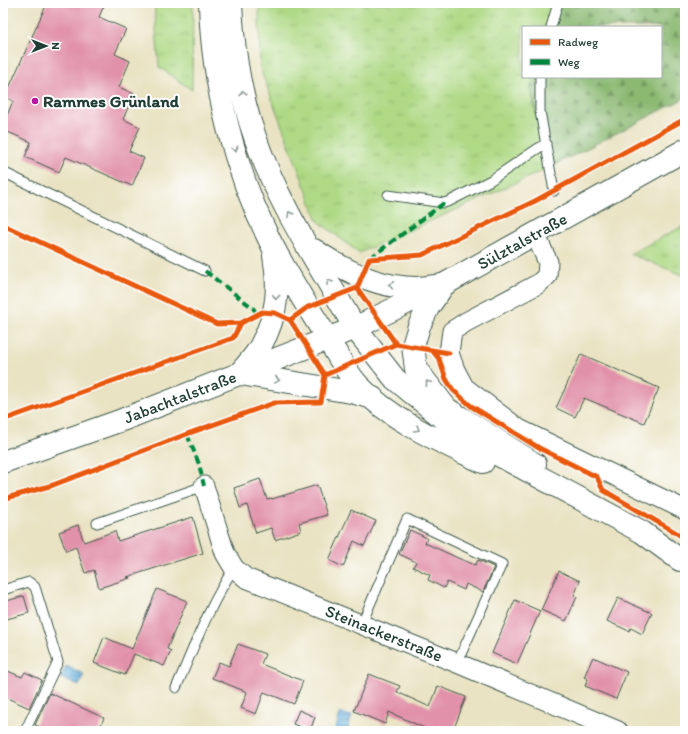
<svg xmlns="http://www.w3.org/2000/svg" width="688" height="734" font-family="Itim,sans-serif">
  <defs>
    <pattern id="grass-tufts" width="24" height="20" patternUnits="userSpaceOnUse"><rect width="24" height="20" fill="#afd985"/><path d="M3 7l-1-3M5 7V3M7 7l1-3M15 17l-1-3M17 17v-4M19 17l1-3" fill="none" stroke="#96bb73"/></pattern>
    <pattern id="forest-firs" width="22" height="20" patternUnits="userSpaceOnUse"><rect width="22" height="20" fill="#8bb972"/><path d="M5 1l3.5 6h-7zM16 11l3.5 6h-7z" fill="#71985e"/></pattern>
    <pattern id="water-rules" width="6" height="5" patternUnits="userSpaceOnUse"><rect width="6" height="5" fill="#61acda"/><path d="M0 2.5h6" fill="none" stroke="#4f8db2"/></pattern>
  </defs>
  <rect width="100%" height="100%" fill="#fff"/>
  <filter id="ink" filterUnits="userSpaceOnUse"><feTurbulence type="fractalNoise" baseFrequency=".025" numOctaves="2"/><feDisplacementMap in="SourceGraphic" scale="8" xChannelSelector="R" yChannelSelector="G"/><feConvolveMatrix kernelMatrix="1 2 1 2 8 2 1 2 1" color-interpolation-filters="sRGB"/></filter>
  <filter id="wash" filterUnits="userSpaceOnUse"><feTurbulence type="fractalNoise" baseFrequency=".012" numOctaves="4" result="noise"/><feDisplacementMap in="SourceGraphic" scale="16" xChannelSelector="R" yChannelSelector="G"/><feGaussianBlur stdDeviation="0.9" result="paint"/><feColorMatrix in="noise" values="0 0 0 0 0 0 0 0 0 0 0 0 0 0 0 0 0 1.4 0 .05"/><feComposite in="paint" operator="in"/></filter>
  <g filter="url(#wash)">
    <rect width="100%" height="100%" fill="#e9e3c3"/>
    <!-- grass -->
    <path fill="url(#grass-tufts)" stroke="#678b5c" d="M154,3H193L192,90L159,67Z
      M259,3H554L548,27H523V77H534L531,88L547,169L359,253L318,221L260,68Z
      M685,225V276L630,254Z"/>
    <!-- forest -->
    <path fill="url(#forest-firs)" stroke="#557b53" d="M554,3H685V98L547,169L531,88L534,77H661V27H548Z"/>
    <!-- water -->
    <path fill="url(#water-rules)" stroke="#407487" d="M66,666L84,674L79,686L60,678Z
      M340,713L352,716L347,731H335Z"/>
    <g id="blocks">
      <!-- building -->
      <path fill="#e191a9" d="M47,3H105L99,17L126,29L115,54L130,61L119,87L134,94L123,119L140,127L129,151L144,158L132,186L66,157L59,172L25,157L31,142L3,130V125L13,101L5,97Z
        M581,354L659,388L644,423L584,398L575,417L556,408Z
        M260,479L267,499L272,498V499L317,485L327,515L299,523L301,531L275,540L271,528L256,533L247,505L240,508L234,488Z
        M351,510L376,521L364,546L354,541L343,567L329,560Z
        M193,517L203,553L127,577L130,578L99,588L94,570L85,573L76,547L66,551L59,532L78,525L84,542L115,531L118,541Z
        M410,530L427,538L425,543L458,558L475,565L478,560L494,567L483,592L466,584L464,590L447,582L444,588L428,580L430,575L413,567L416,562L399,554Z
        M559,571L580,581L574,596L577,597L566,621L541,610Z
        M157,589L187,601L167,649L171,651L164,666L134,654L125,675L94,663L104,637L132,649Z
        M24,596L29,613L3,620V602Z
        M618,598L652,613L642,634L631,628L629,631L607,621Z
        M515,600L540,611L517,664L492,653Z
        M238,644L265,654L261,664L303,681L294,704L264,692L256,714L241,708L247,692L212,678L219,662L229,666Z
        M593,657L627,672L616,699L585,686L588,679L584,677Z
        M3,669L22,677L25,672L42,680L29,708L3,696Z
        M369,674L400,686L397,692L430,707L438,686L466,697L453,731H431L389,712L385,724L354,711Z
        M50,693L104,718L98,731H38L40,727L35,725Z
        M299,710L315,717L310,731L293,724Z"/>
    </g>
  </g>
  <g filter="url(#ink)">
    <use href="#blocks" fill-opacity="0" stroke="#3d5649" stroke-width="1"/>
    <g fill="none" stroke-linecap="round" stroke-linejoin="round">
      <!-- service casing -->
      <g stroke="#3d5649" stroke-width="11">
        <path id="service" d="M551,27L558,3
          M540,77V111L554,191
          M3,172L205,271
          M388,195L444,203L450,201L491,180L546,143
          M97,523L204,486
          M3,590L29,582L35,587L58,662L25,731
          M362,623L407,519L502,564L457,663
          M176,688C194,647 209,606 234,568"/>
      </g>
      <!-- minor casing -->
      <g stroke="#3d5649" stroke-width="21">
        <path id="minor" d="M535,234L548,262L547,276L538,284L466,322L452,331L449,353L455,370L464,387L519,429L685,510
          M204,486L225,553L234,568L246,578L457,663L618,731"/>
      </g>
      <!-- secondary casing -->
      <g stroke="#3d5649" stroke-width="24">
        <path id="secondary" d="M443,286L429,306L419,326L413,346L416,369L447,409L535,464
          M355,328L443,285L685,150"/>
      </g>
      <!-- primary casing -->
      <g stroke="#3d5649" stroke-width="24">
        <path id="primary" d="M328,339C337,354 346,372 358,385C392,421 439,441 483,462
          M240,374L351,392L373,398
          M3,462L122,420L355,328L395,379L467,438L642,532L680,560"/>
      </g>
      <!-- motorway casing -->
      <g stroke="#3d5649" stroke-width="24">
        <path id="motorway" d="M210,3C212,85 235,172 272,245C289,277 308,308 328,339
          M231,3C233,48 240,95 255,137C278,205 320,266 355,328
          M314,250C343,270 379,288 416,288C425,288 435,286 443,285
          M239,374C246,365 256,356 261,345C277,316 280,288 274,256"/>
      </g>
      <!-- service -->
      <use href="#service" stroke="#fff" stroke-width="9"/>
      <!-- minor -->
      <use href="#minor" stroke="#fff" stroke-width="19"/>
      <!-- secondary -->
      <use href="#secondary" stroke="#fff" stroke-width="22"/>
      <!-- primary -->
      <use href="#primary" stroke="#fff" stroke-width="22"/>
      <!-- motorway -->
      <use href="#motorway" stroke="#fff" stroke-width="22"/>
      <!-- quiet -->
      <path stroke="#00873e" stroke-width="4" stroke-dasharray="8 4" stroke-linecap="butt" d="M370,258L444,203
        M205,271L253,308L257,314
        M187,434L199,464L204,486"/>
      <!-- cycleway casing -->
      <g stroke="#fff" stroke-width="8">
        <path id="cycleway" d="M3,225L217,324L241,323
          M357,288L396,344
          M290,320L308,307L357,288L369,259L422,255L535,201L685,119
          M432,350L439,359L446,379L453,390L471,406L539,448L597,477L603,490L685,538
          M3,420L233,338L241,323L262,312L275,313L290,320L325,375
          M3,499L53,485L187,434L274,403L321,402L325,375L396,344L449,353"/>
      </g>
      <!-- cycleway -->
      <use href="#cycleway" stroke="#e8590c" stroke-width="5"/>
    </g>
    <!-- one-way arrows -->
    <defs><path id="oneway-chevron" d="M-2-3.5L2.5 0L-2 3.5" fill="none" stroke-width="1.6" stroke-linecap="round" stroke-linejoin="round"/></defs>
    <g stroke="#8f9e9a">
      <use href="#oneway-chevron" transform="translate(243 93) rotate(-103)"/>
      <use href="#oneway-chevron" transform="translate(235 149) rotate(73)"/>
      <use href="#oneway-chevron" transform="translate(290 214) rotate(-120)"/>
      <use href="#oneway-chevron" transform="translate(329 282) rotate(-120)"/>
      <use href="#oneway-chevron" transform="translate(391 285) rotate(-170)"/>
      <use href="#oneway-chevron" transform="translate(276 297) rotate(96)"/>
      <use href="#oneway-chevron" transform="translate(277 380) rotate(9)"/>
      <use href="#oneway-chevron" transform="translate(428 383) rotate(-128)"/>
      <use href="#oneway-chevron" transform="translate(417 429) rotate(30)"/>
    </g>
  </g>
  <!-- markers -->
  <circle fill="#b5179e" stroke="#fff" stroke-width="1.5" cx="35" cy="101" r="4"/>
  <g text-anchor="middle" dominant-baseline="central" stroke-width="4" stroke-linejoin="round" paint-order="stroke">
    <!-- poi labels -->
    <g font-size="17" font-weight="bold" fill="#1f3d34" stroke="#fff" text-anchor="start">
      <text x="43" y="101">Rammes Grünland</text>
    </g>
    <!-- street labels -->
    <g font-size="17" fill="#1f3d34" stroke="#fff">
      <text transform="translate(522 241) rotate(-29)">Sülztalstraße</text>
      <text transform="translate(180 397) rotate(-21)">Jabachtalstraße</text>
      <text transform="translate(384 633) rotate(22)">Steinackerstraße</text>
    </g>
  </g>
  <!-- margin -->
  <rect width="688" height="734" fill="none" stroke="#fff" stroke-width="16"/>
  <!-- legend -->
  <rect x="522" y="26" width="140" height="52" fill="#ffffff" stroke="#a5b1ae"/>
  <rect x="530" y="39" width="20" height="6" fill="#e8590c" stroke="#a5b1ae"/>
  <text x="558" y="46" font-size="12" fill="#1f3d34">Radweg</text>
  <rect x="530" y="59" width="20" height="6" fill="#00873e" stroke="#a5b1ae"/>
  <text x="558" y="66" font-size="12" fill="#1f3d34">Weg</text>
  <!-- north arrow -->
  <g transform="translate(46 46) rotate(90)" stroke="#ffffff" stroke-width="3" paint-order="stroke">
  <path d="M0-3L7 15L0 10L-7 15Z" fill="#1f3d34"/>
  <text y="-6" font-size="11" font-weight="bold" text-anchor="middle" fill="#1f3d34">N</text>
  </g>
</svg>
